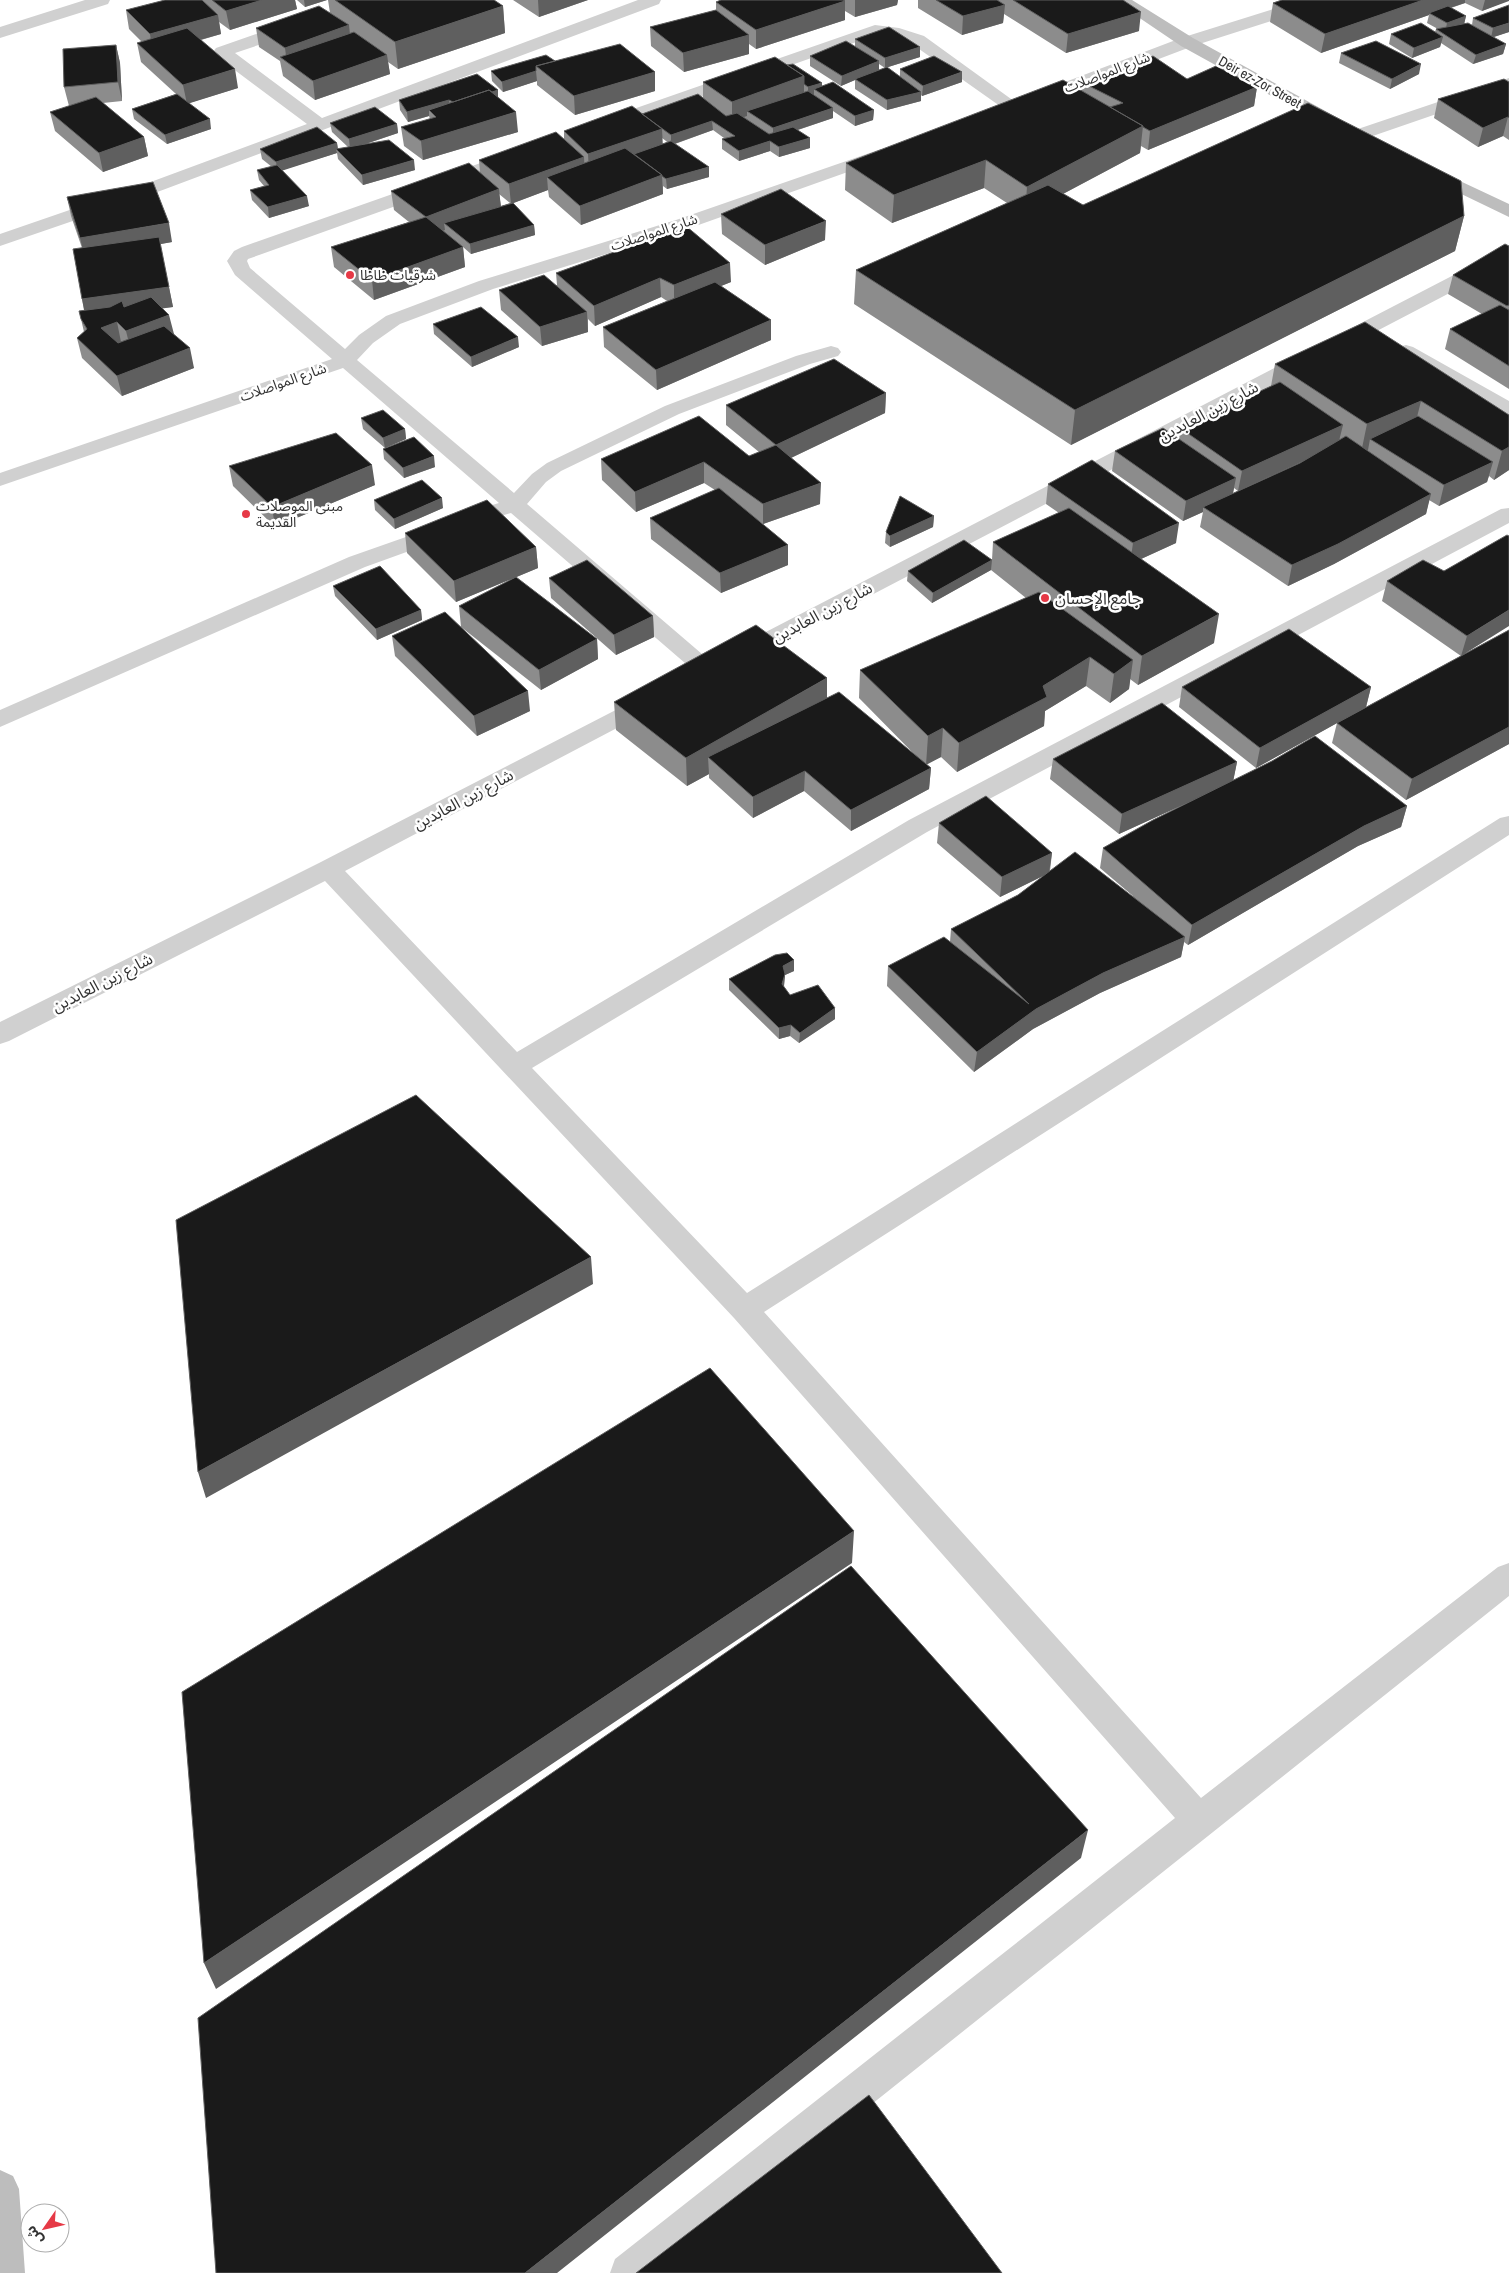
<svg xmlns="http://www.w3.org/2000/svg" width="1509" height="2273" font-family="'Archivo Narrow','Noto Sans Arabic',sans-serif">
  <rect width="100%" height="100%" fill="#fff"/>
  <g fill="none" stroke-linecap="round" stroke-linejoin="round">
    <!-- street -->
    <path fill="#d0d0d0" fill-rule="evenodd" d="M85,0H110L108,4L0,38V27Z
      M638,0H661L659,4L160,191L0,246V234L148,183L307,124L216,56L213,52L216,48L288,23H300L302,27L300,31L235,53L322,118Z
      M1302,0H1327L1325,4L1193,46L1043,103H1031L1028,99L1031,95L1181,38Z
      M875,25L899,28L924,36L1022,107L1019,111H1007L912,44L896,38L876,35L611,129H599L596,125L599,121Z
      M1509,78V89L1364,139H1352L1349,135L1352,131Z
      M881,149L887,150L890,154L887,158L690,228L493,289L400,324L373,343L357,360L514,493L532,474L547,463L665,406L796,356L831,346L838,348L841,352L838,356L810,364L679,414L561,471L546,482L527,504L716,666L720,671L716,676L708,678L700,676L511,513L497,517L489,516L486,511L489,506L499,503L343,368L0,486V473L332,359L235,275L227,261L234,251L242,247L509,153H521L524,157L521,161L248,259L247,261L250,268L345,349L359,335L386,316L479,281L676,220Z
      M1509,248V262L747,660L739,662L731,660L728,655L731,650L1502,250Z
      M1406,345L1413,347L1509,401V415L1502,413L1399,355L1396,351L1399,347Z
      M1509,508V523L927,832L532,1068L747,1293L1500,818L1509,816V835L764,1312L1201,1798L1498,1567L1509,1563V1596L660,2273H610L615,2259L1175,1818L734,1318L325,881L9,1041L0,1044V1022L319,863L639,698L647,695L655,698L659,703L655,708L345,871L517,1052L909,820L1501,509Z
      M440,525L448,527L451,532L448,537L365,567L0,727V710L349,557Z"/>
    <!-- secondary -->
    <path fill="#bdbdbd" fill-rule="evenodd" d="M1113,0H1132L1193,38L1340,119L1343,123L1340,127H1328L1181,46Z
      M1428,166L1509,204V217L1422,175L1419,171L1422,167Z
      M0,2170L13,2176L19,2189L25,2273H0Z"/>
  </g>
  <!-- wall -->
  <path fill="#8c8c8c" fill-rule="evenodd" d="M165,0H295L297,9L230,30L219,22L221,34L201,40L238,88L189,103L211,129L167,144L134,119L132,109L176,94L141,62L137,43L142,42L129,29L126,10Z
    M297,0H327L305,7Z
    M328,0H494L503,6L505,33L398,69L388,62L390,74L315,100L283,76L280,61L259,47L256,28L330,13Z
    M513,0H588L539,17Z
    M721,0H898L897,5L855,17L845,11V20L756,49L749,44V54L684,72L651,46L650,27L716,10V2Z
    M918,0H1123L1139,31L1066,53L1004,14L1003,23L962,35L918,8Z
    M1282,0H1509L1482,11L1465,3L1451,8L1466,16L1464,23L1472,25L1473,18L1509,32L1493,37L1506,44L1503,54L1473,64L1441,43L1440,47L1412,58L1389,44L1391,34L1435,32L1436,29H1438L1427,23L1429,15L1321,53L1270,22L1273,3Z
    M855,39L920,47V57L885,68L879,64V70L900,76V69L962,82L922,96L921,95V101L887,110L855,89V80L841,86L810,66V56L855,46Z
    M116,45L120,63L122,101L103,103L144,137L148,156L103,172L55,131L50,112L69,106L64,87Z
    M1341,53L1419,74L1390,89L1339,63Z
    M555,61L655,72V91L575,115L537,85V81L503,92L492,81L491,71Z
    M787,65L822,86L874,110L873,120L855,126L833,111V118L798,130L810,148L779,157L770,151L739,161L722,149V139L724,138L713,130L675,144L709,177L667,189L663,186V194L581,225L549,197L548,190L513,203L534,225L535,235L471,254L463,247L465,267L374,300L334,267L331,247L409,222L394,210L391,191L480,173L479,160L564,139V131L642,114L703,99V82ZM662,138L666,141L667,142L662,144ZM499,194L510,203L501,206Z
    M1187,79L1257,87L1254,106L1148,150L1141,146L1140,153L1063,194L1083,205L1464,216L1455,251L1071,445L854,304L856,270L1007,203L984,188L892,223L845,190L846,163L1080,90L1081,82Z
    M1509,82V140L1503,136L1478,147L1434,118L1438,99Z
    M498,90V98L518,132L423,160L404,146L401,127L430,119L429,116L408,122L400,110L399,100Z
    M330,123L397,124L398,133L363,145L415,170L363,185L338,159L337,153L282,170L309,206L269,218L252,200L250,190L264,186L259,180L257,170L272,167L262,159L260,149L337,143L338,149L348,147L332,132Z
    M67,197L172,242L160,244L173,307L162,308L173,333L194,368L122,396L82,358L77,338L84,332L81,319L84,310L82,299V248L71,216Z
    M721,214L825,240L765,265L722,234Z
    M686,226L731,282L721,286L771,320V340L657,390L604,347L603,327L667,301L661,297L595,326L588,319V332L542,346L501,310L499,290L557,285L556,273Z
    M1509,246V389L1445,349L1450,329L1482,314L1448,294L1453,275Z
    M433,324L519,347L472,367L434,334Z
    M1275,364L1509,415V470L1494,480L1489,476L1487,482L1439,506L1429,500L1426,514L1334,564L1288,586L1200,527L1203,512L1183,521L1112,471L1115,451L1179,439L1180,428L1271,386ZM1234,488L1238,491L1233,493Z
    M886,393L885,413L791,458L820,504L763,524L755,518L788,545V565L721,593L651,539L650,518L715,490L704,483L636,512L602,480L601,459L749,456L759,452L726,425V405Z
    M361,418L405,429L406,439L385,448L363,429Z
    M383,449L435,467L404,478L384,459Z
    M229,466L375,485L275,527L233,486Z
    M1048,484L1176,543L1141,559L1214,643L1138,685L1130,679L1129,689L1110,703L1086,686L1045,711L1044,726L957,772L941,757L926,764L931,768L929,789L851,831L804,791L753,818L709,778V774L687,786L616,730L614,702L827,699L920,760L859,698L860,670L1026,598L991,570L932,603L907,581L908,571L992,560L993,542L1059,513L1046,504Z
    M374,500L443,508L395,529L375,510Z
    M934,516L933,527L890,547L885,543L886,532Z
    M405,533L536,547L538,568L456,602L407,553Z
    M1509,536L1466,653L1509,630V744L1406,800L1332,743L1337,723L1256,768L1179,707L1182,687H1371L1366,707L1461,656L1382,601L1387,581L1444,571Z
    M549,578L653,616L654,637L616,655L551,598Z
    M333,586L421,610L422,620L377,640L335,596Z
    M459,606L597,639L598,659L541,690L461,627Z
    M392,636L530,711L477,736L395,656Z
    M1053,759L1237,762L1233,781L1407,806L1401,827L1358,846L1188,945L1184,942L1181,957L1100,993L1033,1029L974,1072L887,986L888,966L950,942L951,929L1018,895L1043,876L1000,897L937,843L939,823L1052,853L1050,871L1133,896L1100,868L1103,848L1198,798L1119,834L1050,779Z
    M794,960V971L785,975L784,987L790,995L835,1008V1019L799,1043L790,1036L779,1039L729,990V979Z"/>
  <!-- shaded-wall -->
  <path fill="#5f5f5f" d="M262,0H295L297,9L230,30L226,11Z
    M304,0H327L305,7Z
    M538,0H588L539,17Z
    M855,0H898L897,5L855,17Z
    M1423,0H1465V3L1431,14L1429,13V15L1321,53L1325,34Z
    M1485,0H1509V1L1482,11Z
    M845,1V20L756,49V30Z
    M1005,5L1003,23L962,35L963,16Z
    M503,6L505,33L398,69L395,42Z
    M1141,12L1139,31L1066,53L1068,34Z
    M218,15L221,34L153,53L150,34Z
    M1466,16L1464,25L1445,33L1447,23Z
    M1509,23V32L1491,38L1493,28Z
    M349,25L351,44L287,63L285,48Z
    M749,35V54L684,72L683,53Z
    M1443,37L1440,47L1412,58L1414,48Z
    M1506,44L1503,54L1473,64L1476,55Z
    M116,45L120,63L122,101L118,82Z
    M920,47V57L885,68V58Z
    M387,55L390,74L315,100L313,81Z
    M879,61V71L855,79V80L841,86L842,76Z
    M1421,64L1419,74L1390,89L1392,79Z
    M235,69L238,88L187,104L183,85Z
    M536,71L537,81L503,92L502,82Z
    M655,72V91L575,115L574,96Z
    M962,72V82L922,96L923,86Z
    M804,76V95L747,111V116L732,121V102Z
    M822,83V93L814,89V95L808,97V87Z
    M1257,87L1254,106L1148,150L1150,131Z
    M498,90V100L457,104Z
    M921,92V101L887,110V100Z
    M449,100L450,110H429V116L408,122L407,112Z
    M833,108V118L773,138V128Z
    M874,110L873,120L855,126V116Z
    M516,112L518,132L423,160L421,141Z
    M1508,117L1503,136L1478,147L1483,128Z
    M210,119L211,129L167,144L165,135Z
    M712,121L713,130L671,145V135Z
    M397,124L398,133L350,149L349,139Z
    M1143,126L1140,153L1025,214L1027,187Z
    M662,129L663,148L589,173L588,154Z
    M144,137L148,156L103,172L99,153Z
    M810,138V148L779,157V147Z
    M770,141V151L739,161V151Z
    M337,143L338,150L336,149L337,153L278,172L276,162Z
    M584,157L585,177H547L548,190L511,204L509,184Z
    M414,160L415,170L363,185L362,175Z
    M986,160L984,188L892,223L894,195Z
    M709,167V177L667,189L666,179Z
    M662,175L663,194L581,225L580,206Z
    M499,189L501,208L444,223L445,230L428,236L426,217Z
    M307,196L309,206L269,218L268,207Z
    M1464,216L1455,251L1071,445L1075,410Z
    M826,221L825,240L765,265V245Z
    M169,223L172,242L85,258L80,238Z
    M534,225L535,235L471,254L470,244Z
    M463,247L465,267L374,300L372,280Z
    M730,263L731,282L674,305V285Z
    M660,278L661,297L595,326L594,306Z
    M169,287L173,307L86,319L82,299Z
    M587,312L588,332L542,346L540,327Z
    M169,315L174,334L131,351L126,331Z
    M771,320V340L657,390L656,370Z
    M117,322L121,342L105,347L101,328Z
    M518,337L519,347L472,367L471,357Z
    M190,348L194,368L122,396L117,376Z
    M886,393L885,413L776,465V445Z
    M1421,401L1414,429L1370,439L1368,450L1361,453L1367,424Z
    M1343,425L1338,445L1238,491L1242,471Z
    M405,429L406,439L385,448L383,438Z
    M1509,447V470L1494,480L1502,451Z
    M434,456L435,467L404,478L403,468Z
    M704,462V483L636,512L635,492Z
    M1493,462L1487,482L1439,506L1444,485Z
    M372,465L375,485L275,527L272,507Z
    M1236,478L1232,498L1203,507V512L1183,521L1186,501Z
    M821,483L820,504L763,524V504Z
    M1431,494L1426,514L1334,564L1288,586L1292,565Z
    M442,498L443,508L395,529L394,519Z
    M934,516L933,527L890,547V536Z
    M1179,523L1176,543L1130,564L1133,543Z
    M788,545V565L721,593L720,573Z
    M536,547L538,568L456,602L454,581Z
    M992,560L991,570L932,603L933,593Z
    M421,610L422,620L377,640L376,629Z
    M1509,610V626L1461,656L1467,636Z
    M1219,614L1214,643L1138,685L1142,656Z
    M653,616L654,637L616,655L614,635Z
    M597,639L598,659L541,690L539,670Z
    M1090,657L1086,686L1045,711L1044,726L957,772L959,743L1043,686Z
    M1133,660L1129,689L1110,703L1114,674Z
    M827,678V707L708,757L709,774L687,786L686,758Z
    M1371,687L1366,707L1256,768L1260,748Z
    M528,691L530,711L477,736L474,716Z
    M1509,727V744L1406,800L1412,779Z
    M943,728L941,757L926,765L928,736Z
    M1237,762L1233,782L1119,834L1122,814Z
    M931,768L929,789L851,831V810Z
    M805,771L804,791L753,818V797Z
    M1407,806L1401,827L1358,846L1188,945L1192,925L1364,826Z
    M1052,853L1049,873L1000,897L1002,877Z
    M1185,937L1181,957L1100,993L1033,1029L974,1072L977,1052L1036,1009L1103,973Z
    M794,960V971L785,975L784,985L782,994L783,966Z
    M835,1008V1019L799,1043L800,1033Z
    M791,1025L790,1036L779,1039V1028Z
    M591,1257L593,1284L206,1498L198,1472Z
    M854,1531L852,1563L216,1989L204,1963Z
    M1088,1830L1081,1858L557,2273H525Z"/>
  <!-- building -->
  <path fill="#1a1a1a" stroke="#5f5f5f" d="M165,0H202L218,15L150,34L126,10Z
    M212,0H262L226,11Z
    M335,0H494L503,6L395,42Z
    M721,0H843L845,1L756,30L716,2Z
    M936,0H997L1005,5L963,16Z
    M1013,0H1123L1141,12L1068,34Z
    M1282,0H1423L1325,34L1273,3Z
    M1509,5V23L1493,28L1473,18Z
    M319,6L349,25L285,48L256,28Z
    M1448,6L1466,16L1447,23L1429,13Z
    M716,10L749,35L683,53L650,27Z
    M1421,23L1443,37L1414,48L1391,34Z
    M1468,23L1506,44L1476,55L1436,29Z
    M889,27L920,47L885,58L855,39Z
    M187,28L235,69L183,85L137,43Z
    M354,32L387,55L313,81L280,57Z
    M846,41L879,61L842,76L810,56Z
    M1376,41L1421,64L1392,79L1341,53Z
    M620,44L655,72L574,96L536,66Z
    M116,45L118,82L64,87L63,49Z
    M546,55L555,61L536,66V71L502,82L491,71Z
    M934,56L962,72L923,86L900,69Z
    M1153,56L1187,79L1216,66L1257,87L1150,131L1143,127V126L1110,107L1123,103L1081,82Z
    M775,57L804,76L732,102L703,82Z
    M793,64L822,83L808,87L804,84V76L787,65Z
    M887,67L921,92L887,100L855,79Z
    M477,74L498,90L492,92L489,90L453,102L449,100L407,112L399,100Z
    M1504,79L1509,82V118L1508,117L1483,128L1438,99Z
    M1063,80L1143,126L1027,187L986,160L894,195L846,163Z
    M833,82L874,110L855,116L814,89Z
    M489,90L516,112L421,141L401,127L436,117L429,110Z
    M808,91L833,108L773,128L747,111Z
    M177,94L210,119L165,135L132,109Z
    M698,94L726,116L737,113L769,134L793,127L810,138L779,147L770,141L739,151L722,139L735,136L712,121L671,135L642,114Z
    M96,97L144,137L99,153L50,112Z
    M1308,103L1461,181L1464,216L1075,410L856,270L1048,185L1083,205Z
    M632,106L662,129L588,154L564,131Z
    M375,107L397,124L349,139L330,123Z
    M317,127L337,143L276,162L260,149Z
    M556,132L584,157L509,184L479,160Z
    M389,140L414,160L362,175L336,149Z
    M671,141L709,167L666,179L662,176V175L634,154Z
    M625,148L662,175L580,206L547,177Z
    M469,163L499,189L426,217L391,191Z
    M277,165L307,196L268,207L250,190L269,185L257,170Z
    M153,182L169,223L80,238L67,197Z
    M781,189L826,221L765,245L721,214Z
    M513,203L534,225L470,244L444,223Z
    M426,217L463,247L372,280L331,247Z
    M686,226L730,263L674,285L660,278L594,306L556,273Z
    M159,237L169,287L82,299L73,249Z
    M1505,244L1509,246V305L1507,306L1453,275Z
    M544,275L587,312L540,327L499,290Z
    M715,282L771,320L656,370L603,327Z
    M151,297L169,315L126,331L117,322L101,328L118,343L164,326L190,348L117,376L77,338L87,329L81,319L79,311L110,307L122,301L124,307Z
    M1500,305L1509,310V366L1450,329Z
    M481,307L518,337L471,357L433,324Z
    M1365,322L1509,415V447L1502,451L1421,401L1367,424L1275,364Z
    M834,359L886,393L776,445L821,483L763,504L704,462L635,492L601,459L699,416L749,456L776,445L726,405Z
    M1280,382L1343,425L1242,471L1180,428Z
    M383,410L405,429L383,438L361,418Z
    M1418,416L1493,462L1444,485L1370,439Z
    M1163,428L1236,478L1186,501L1115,451Z
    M336,433L372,465L272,507L229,466Z
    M1346,436L1431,494L1338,544L1292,565L1203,507L1300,463Z
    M414,437L434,456L403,468L383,449Z
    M1092,460L1179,523L1133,543L1048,484Z
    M422,480L442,498L394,519L374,500Z
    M719,488L788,545L720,573L650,518Z
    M900,496L934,516L890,536L886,532Z
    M487,500L536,547L454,581L405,533Z
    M1069,508L1219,614L1142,656L993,542Z
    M1507,535L1509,536V610L1467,636L1387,581L1423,560L1444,571Z
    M964,540L992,560L933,593L908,571Z
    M587,560L653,616L614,635L549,578Z
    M380,566L421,610L376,629L333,586Z
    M516,577L597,639L539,670L459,606Z
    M1039,592L1133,660L1114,674L1090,657L1043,686L1047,697L959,743L943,728L928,736L860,670Z
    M445,612L528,691L474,716L392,636Z
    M756,625L827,678L686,758L614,702Z
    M1289,629L1371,687L1260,748L1182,687Z
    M1509,630V727L1412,779L1337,723Z
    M839,692L931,768L851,810L805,771L753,797L708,757Z
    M1162,703L1237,762L1122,814L1053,759Z
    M1315,736L1407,806L1364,826L1192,925L1103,848L1153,820L1272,761Z
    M986,796L1052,853L1002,877L939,823Z
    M1075,852L1185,937L1103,973L1036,1009L977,1052L888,966L944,937L1029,1004L951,929L1018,895Z
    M787,953L794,960L783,966L785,974L782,984L790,995L818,985L835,1008L800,1033L791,1025L779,1028L729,979L775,955Z
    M416,1095L591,1257L198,1472L176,1220Z
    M710,1368L854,1531L204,1963L182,1692Z
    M851,1566L1088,1830L525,2273H216L198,2018Z
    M869,2095L1002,2273H636Z"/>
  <!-- markers -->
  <g fill="#e63946" stroke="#fff" stroke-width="2">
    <circle cx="350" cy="275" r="5"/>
    <circle cx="246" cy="514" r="5"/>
    <circle cx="1045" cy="598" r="5"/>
  </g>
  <g text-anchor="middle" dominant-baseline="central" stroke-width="5" stroke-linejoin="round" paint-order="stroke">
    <!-- far-street labels -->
    <g font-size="14" fill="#333" stroke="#fff">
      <text transform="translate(1107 72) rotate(-21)">شارع المواصلات</text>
      <text transform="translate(1260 82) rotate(29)">Deir ez-Zor Street</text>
      <text transform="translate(654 232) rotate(-18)">شارع المواصلات</text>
      <text transform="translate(283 382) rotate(-19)">شارع المواصلات</text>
    </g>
    <!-- far-poi labels -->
    <g font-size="14" fill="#333" stroke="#fff" text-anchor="start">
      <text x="360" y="275">شرقيات ظاظا</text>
      <text x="256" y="506">مبنى الموصلات<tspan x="256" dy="16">القديمة</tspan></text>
    </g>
    <!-- street labels -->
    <g font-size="16" fill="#333" stroke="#fff">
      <text transform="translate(1208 411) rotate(-28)">شارع زين العابدين</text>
      <text transform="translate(822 612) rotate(-28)">شارع زين العابدين</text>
      <text transform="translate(463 799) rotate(-28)">شارع زين العابدين</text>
      <text transform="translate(102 982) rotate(-27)">شارع زين العابدين</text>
    </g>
    <!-- poi labels -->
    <g font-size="16" fill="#333" stroke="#fff" text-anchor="start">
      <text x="1055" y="598">جامع الإحسان</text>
    </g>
  </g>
  <!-- north arrow -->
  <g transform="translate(45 2228) rotate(236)"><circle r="24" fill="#ffffff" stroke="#adadad"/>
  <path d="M0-4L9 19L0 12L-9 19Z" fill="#e63946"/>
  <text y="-8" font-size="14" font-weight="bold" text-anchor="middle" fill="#333333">ش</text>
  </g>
</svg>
